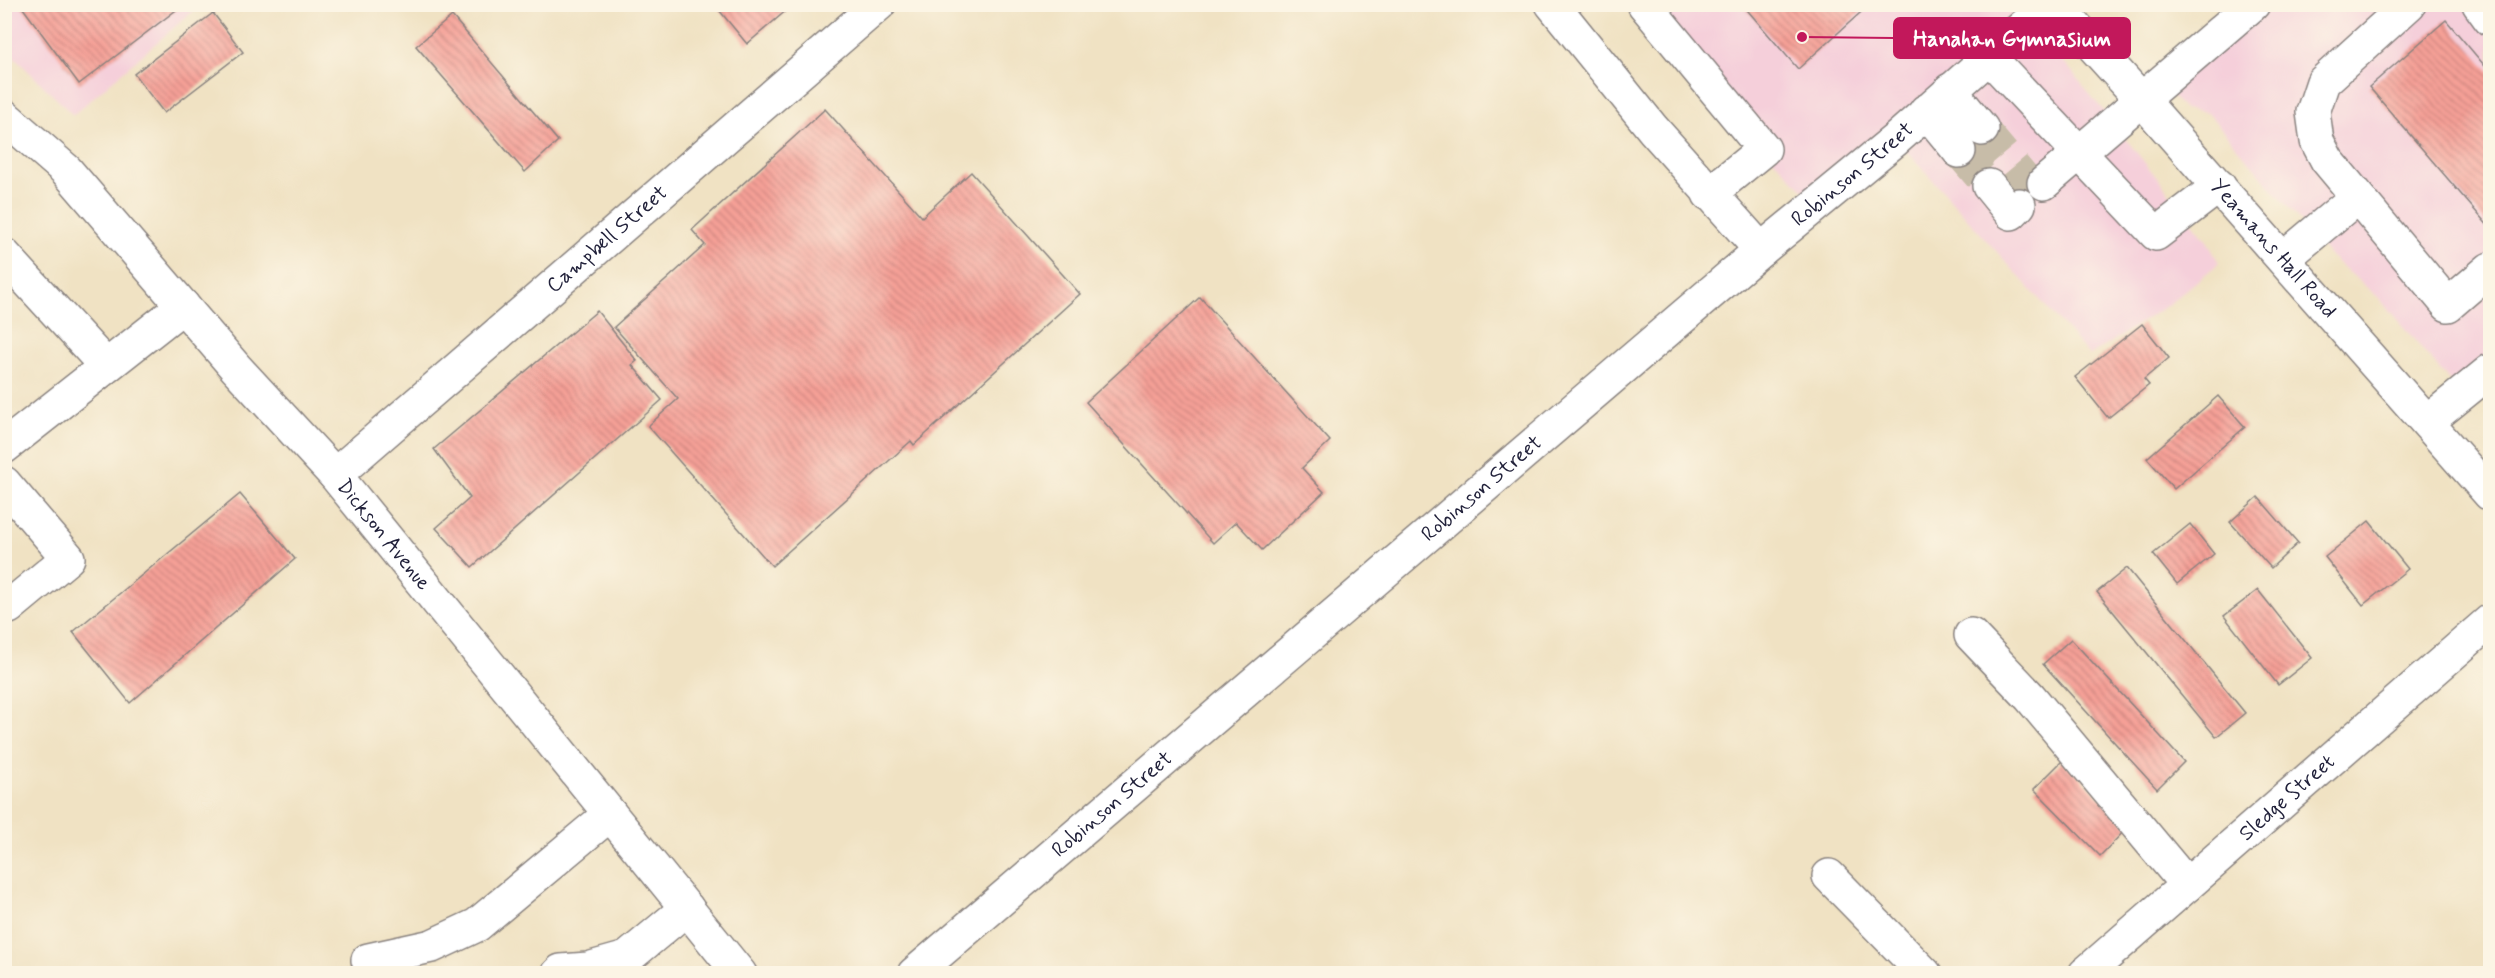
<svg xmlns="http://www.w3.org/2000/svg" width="2495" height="978" font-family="Mynerve,sans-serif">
  <defs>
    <pattern id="building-back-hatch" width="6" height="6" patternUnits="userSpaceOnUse" patternTransform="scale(1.5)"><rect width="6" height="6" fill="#f6a097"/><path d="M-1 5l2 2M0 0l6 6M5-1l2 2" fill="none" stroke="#c7827c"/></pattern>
  </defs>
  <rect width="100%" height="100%" fill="#fcf5e5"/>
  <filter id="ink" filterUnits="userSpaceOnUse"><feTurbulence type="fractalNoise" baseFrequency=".0167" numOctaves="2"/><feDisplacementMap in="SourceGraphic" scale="12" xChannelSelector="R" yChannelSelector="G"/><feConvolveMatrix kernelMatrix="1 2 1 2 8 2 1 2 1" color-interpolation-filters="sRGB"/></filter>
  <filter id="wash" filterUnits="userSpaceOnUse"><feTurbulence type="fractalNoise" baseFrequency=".008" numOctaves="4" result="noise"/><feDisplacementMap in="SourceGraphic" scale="24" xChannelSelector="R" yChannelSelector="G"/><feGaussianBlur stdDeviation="1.35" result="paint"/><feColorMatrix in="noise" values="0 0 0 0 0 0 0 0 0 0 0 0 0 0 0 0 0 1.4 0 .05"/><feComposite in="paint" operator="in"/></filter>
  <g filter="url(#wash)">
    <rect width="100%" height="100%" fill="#f0e2c3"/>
    <!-- built -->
    <path fill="#f5cfda" d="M4,5H200L73,115L5,48Z
      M1644,5H2011L2061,58L2206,239L2219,263L2169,304L2090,356L1914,159L1895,140L1817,204L1764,149Z
      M2248,5H2490V371L2461,395L2378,297L2330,256L2208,113L2184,109L2156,81Z"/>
    <g id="blocks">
      <!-- building -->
      <path fill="url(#building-back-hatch)" d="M20,4H184L79,84Z
        M714,4H784L788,9L747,44Z
        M1742,4H1870L1798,69Z
        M213,13L243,52L164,113L134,74Z
        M452,16L558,141L525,172L416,46Z
        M2446,20L2490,72V228L2369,87Z
        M825,109L922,217L971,172L1080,294L914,445L911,441L772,566L648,426L678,399L614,327L705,245L692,230Z
        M1200,297L1330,441L1302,468L1324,492L1262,550L1236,522L1213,543L1086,402Z
        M597,311L637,361L632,365L662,400L472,567L436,528L470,498L434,449Z
        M2142,324L2169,358L2144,379L2149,385L2108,418L2075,377Z
        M2218,396L2245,427L2174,489L2147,458Z
        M240,494L295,559L130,703L73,632Z
        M2258,497L2298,543L2271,568L2230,522Z
        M2369,521L2408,569L2363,605L2325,557Z
        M2190,524L2214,554L2177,584L2153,554Z
        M2127,568L2245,713L2216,737L2097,592Z
        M2258,590L2312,658L2278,685L2224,616Z
        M2071,639L2184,762L2157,789L2043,664Z
        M2063,760L2129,826L2100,856L2034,789Z"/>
    </g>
  </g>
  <g filter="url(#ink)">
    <use href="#blocks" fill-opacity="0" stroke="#89827f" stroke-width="1.5"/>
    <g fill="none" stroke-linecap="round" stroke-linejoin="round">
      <!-- minor-tunnel -->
      <path stroke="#c7bca8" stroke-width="33" stroke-dasharray="33 16" stroke-linecap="butt" d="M1982,129L2034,191
        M1959,151L1989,186"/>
      <!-- minor casing -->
      <g stroke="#89827f" stroke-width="36">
        <g id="minor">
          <path d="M1552,4L1653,129L1761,250"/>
          <path d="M1644,4L1764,149L1709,194"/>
          <path id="s1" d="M2055,4L2142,100L2490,494"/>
          <path d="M2409,4L2323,82L2313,112L2317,141L2327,160L2448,305L2490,269"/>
          <path d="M2479,4L2490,19"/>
          <path d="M1988,56L2156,234L2219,186"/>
          <path d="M1950,90L1982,129"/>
          <path d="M1926,111L1959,151"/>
          <path id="s2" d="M4,116L66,170L236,368L335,475L740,974"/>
          <path d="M2044,183L2253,4"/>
          <path d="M1989,186L2011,213L2019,205"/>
          <path d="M4,255L106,366"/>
          <path d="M2283,259L2357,197"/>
          <path d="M2427,422L2490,371"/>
          <path d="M4,447L183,306"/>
          <path id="s3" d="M335,475L879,4"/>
          <path d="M4,483L68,558L9,607L4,600"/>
          <path d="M1971,635L2030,697L2187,885"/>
          <path d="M1829,876L1925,974"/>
          <path d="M368,960L432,946L477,925L610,814"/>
          <path d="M558,974L561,971L588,969L627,958L687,908"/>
          <path id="s4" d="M914,974L1761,250L1895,140L2049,4"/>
          <path id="s5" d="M2085,974L2490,621"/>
        </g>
      </g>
      <!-- minor -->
      <use href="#minor" stroke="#fff" stroke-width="33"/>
    </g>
  </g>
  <g text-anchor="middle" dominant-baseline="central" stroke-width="4.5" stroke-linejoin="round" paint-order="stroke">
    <!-- street labels -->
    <g font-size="21" fill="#22223b" stroke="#fcf5e5">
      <text stroke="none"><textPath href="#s4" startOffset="1233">Robinson Street</textPath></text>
      <text stroke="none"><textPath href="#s3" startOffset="360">Campbell Street</textPath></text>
      <text stroke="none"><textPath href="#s1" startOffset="328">Yeamans Hall Road</textPath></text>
      <text stroke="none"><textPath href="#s4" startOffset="747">Robinson Street</textPath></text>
      <text stroke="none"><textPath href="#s2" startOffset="566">Dickson Avenue</textPath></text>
      <text stroke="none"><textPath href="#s5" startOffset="268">Sledge Street</textPath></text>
      <text stroke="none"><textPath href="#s4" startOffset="261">Robinson Street</textPath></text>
    </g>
  </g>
  <!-- callouts -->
  <path fill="none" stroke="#c2185b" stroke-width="2" d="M1802 37L1894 38"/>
  <circle fill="#c2185b" stroke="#fcf5e5" stroke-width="2" cx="1802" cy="37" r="6"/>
  <rect fill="#c2185b" stroke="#c2185b" stroke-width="2" x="1894" y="18" width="236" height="40" rx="6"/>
  <g font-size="22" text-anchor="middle" font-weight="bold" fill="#fff">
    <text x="2012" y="46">Hanahan Gymnasium</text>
  </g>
  <!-- margin -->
  <rect width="2495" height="978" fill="none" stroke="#fcf5e5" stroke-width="24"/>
</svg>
